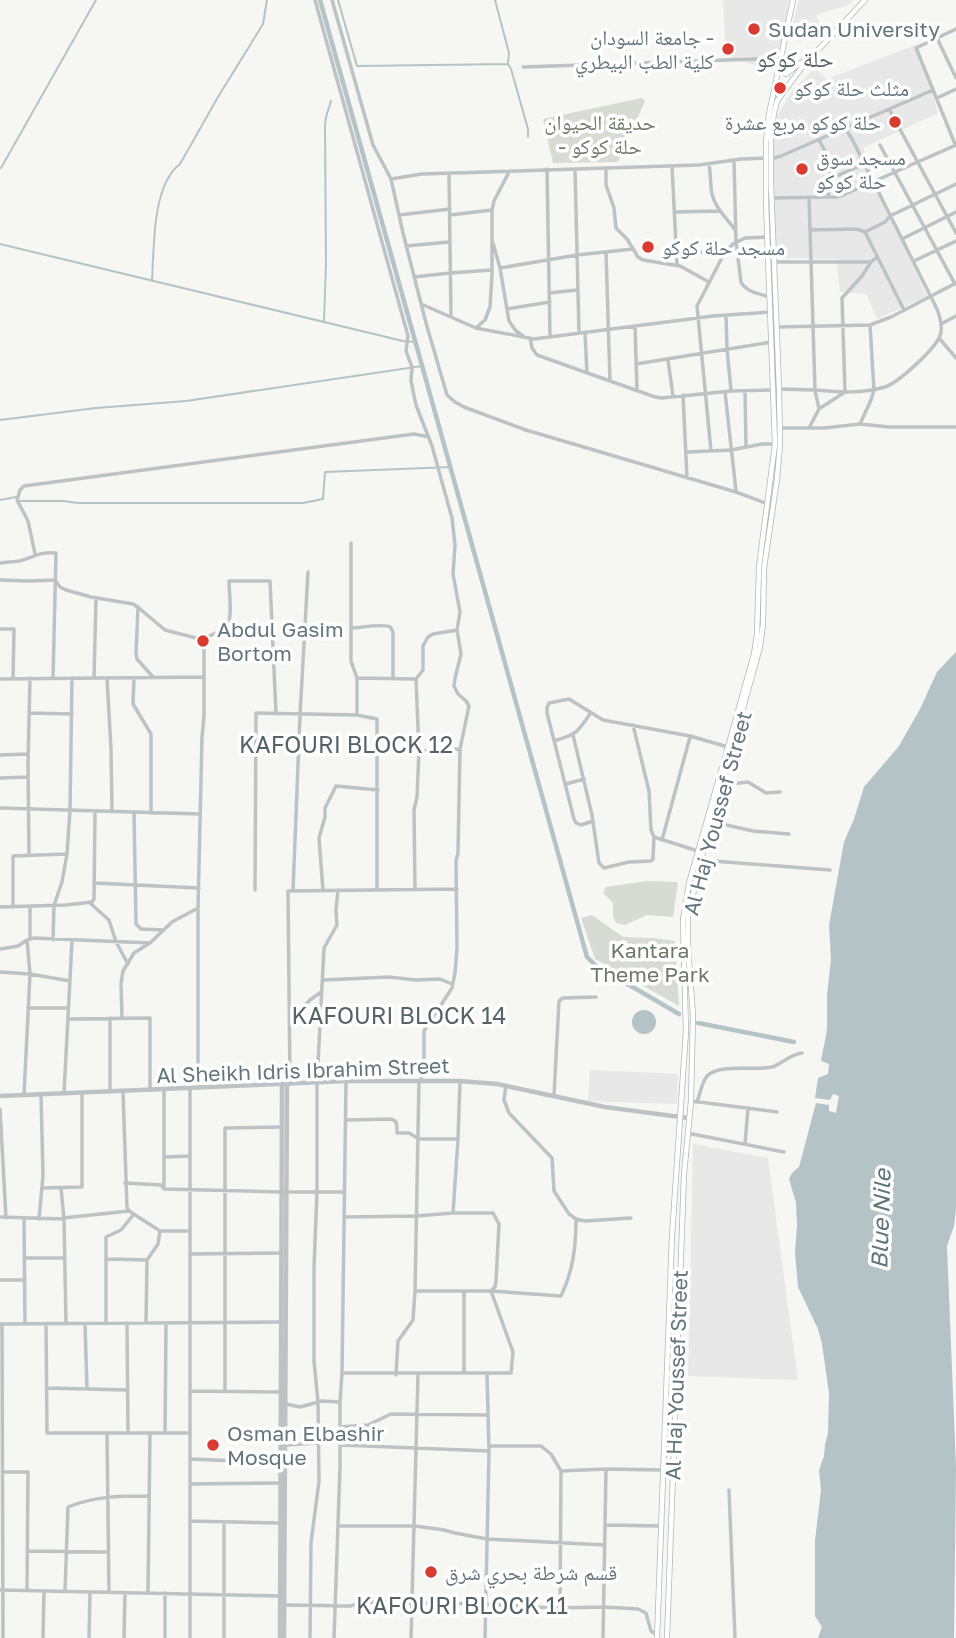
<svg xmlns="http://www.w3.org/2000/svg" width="956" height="1638" font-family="'Golos Text','Noto Naskh Arabic',sans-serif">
  <rect width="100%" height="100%" fill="#f6f6f3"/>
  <!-- built -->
  <path fill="#e7e8e7" d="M723,0H789L777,70L726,58Z
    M799,0H854L848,5L816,15L822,33L798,42L797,40L794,41L793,24Z
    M918,44L938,113L863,148L874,178L927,296L877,319L866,294L840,292L836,259L776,258L773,163L775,119L793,90L815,68L827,79Z
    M590,1070L678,1074L677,1104L588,1101Z
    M693,1144L768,1158L798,1380L688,1376Z"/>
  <!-- green -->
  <path fill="#d7dbd3" d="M642,98L645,101L618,162L553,163L543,119Z
    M647,881L678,882L673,917L647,915L625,925L616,923L613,916V903L603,893L606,887Z
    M592,915L623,937L653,938L675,941L679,1006L595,959L581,918Z"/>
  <!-- water -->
  <path fill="#b4c3c5" d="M956,652V1208L954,1226L947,1246L956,1467L954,1638H818L822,1627L815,1616V1541L821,1490L819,1470L824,1456L825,1445L828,1433L829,1393L822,1344L818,1329L798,1287L795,1253L797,1226L796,1203L789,1179L792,1173L799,1167L816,1103L829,1105V1111L836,1113L839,1096L833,1094L830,1100L815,1098L818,1078L828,1074L829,1064L821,1061L827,1030V995L831,960L829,925L844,842L854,819L864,787L899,746L920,709L937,672Z
    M632 1022a12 12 0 1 1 24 0a12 12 0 1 1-24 0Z"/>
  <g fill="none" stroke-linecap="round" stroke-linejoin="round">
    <!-- stream -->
    <path stroke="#b4c3c5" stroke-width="2" d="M338,0L357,66L508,64L511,69L528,129V137
      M495,0L509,53L508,63
      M1,168L96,0
      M0,244L403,341L415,342
      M152,281C154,248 152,185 180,164L218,97L263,24L267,0
      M324,321L326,263L325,125L326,117L331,101
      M0,420L96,408L186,401L422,366
      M0,500L16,497
      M18,501H63L78,503H303L323,499L325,472L451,467"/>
    <!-- canal -->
    <path stroke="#b4c3c5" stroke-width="4.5" d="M320,0L587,957L595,965L679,1014
      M698,1023L794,1042"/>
    <!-- secondary casing -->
    <g stroke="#b0b7ba" stroke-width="6">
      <path id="secondary" d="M782,66L783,71L786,74L800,63L808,60
        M657,1638L672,1236L686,1031L683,920L689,883L728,747L754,654L757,635L759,567L775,444L766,202V142L769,114L793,0
        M667,1638L684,1174L691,1101L693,1015L688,947V916L701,860L760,647L763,624L764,568L777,479L780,444L779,389L771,184V132L774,113L777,101L802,67L865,0"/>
    </g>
    <!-- minor -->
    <path stroke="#bdc3c5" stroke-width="3.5" d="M315,0L408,336L406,351L412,367L411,381L416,405L432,446L452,518L455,545L453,574L460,612L457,630L461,654L455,678L454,686L458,694L466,701L469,706L460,749L458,853L456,861L457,948L455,973L452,988L424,1031V1057L421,1081
      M332,0L373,145L391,179L403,233L426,323L447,395L455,402L464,407L526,430L736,492L768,504
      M937,38L956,78
      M523,67L756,59L779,63
      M937,98L956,89
      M889,109L956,233
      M819,140L831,162L830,179
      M955,144L916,48L956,29
      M880,145L955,284
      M734,160L736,242L741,282C746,292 760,294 770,297
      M709,164C711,175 710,185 712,194C715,208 727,218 735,230
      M672,166L677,265
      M606,168V185L614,208L616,228L627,239L638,257L643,260L680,266L709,282
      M547,169L550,337
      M575,169L579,333
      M449,173L451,317
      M391,179L422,174L699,165L741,159L774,158L781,156L933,90
      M828,197L830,179L864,164
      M771,198L836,197L843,195L956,145
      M674,212L720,211
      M399,215L450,209
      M450,215L492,210
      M810,230L857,229L865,232L885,222L890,216L956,184
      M865,232L904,310
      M902,239L956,212
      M493,243L500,268L509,321L516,331L523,336
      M406,246L449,242
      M606,252L610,381
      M676,254L698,252L723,254
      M914,261L956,241
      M774,262H871L877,257
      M500,268L577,255L633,249
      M414,277L450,273L492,270
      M549,293L577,290
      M421,304L476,328L534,339L713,316L771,312
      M507,309L550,302
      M726,315L727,349L731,390
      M941,324L956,316
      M635,326L637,390
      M777,327L870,325L891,317L956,283
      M476,328L485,320L490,307L492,275V210L494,201L509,172
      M585,333L587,373
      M530,338L532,348L537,355L655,397L662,398L731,391L774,390
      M939,338L956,358
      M668,360L673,396
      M636,364L772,342
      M779,389L815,390L809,197
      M745,391L746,447
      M725,392L736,491
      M683,395L687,478
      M819,409L845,392L842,298L862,276L871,262
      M860,424L871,400L874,390L870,325
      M780,428H824L860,424L889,427H956
      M809,428L819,409L815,390C838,392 862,394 885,387C899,382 934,350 940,336C943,328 940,317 937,309L852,139L845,128
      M711,451L697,306L724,254L733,244L745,238L770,237
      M687,452L731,450L762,444H775
      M351,543V661L357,678V715
      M35,554L28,521L17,500L20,490L24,486C154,469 284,452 414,434L429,437
      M0,563C6,562 13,562 19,561C34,558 39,551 56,553L53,678
      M0,580L29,581L55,580L60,587L66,590L91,597L133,604L140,609L165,630L204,640
      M138,607L136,654L137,659L153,677
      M351,628C359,628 385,623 390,627C392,628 392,631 393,632V679
      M0,629H14L13,679
      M204,640C210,634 216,634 224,630C234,624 229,593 229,581H270L276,714
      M94,678L96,598
      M107,678L111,749L112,812
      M134,678L133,704L151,734V813
      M357,678L416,679L423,670V646L428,637L433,634L457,630
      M0,679L204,677
      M416,679L419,751
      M29,713L72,714
      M573,735L592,815L599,863L604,868L629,862L651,861L653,859L654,837L651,830L649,791L633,725
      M554,741C577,734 577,733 590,714
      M0,755L28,754
      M0,778L28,777
      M566,784L584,779
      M723,785L748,782L766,793L780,792
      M0,808L200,814
      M134,812L136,924L141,929L163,930
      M593,821L581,825L576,823L574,819L547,713V708L549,703L569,699L603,720L690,736L728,747
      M713,822L753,831L789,834
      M654,837L698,851
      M662,840L690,737
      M29,855L28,763L30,678
      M701,860L830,870
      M94,883L199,888
      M415,889L414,810L417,797L419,751L460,749
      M255,890L256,713L357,715L377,719V890
      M293,891L300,715L308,572
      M323,891L319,838L325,817V808L336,786L378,790
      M90,903L109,920L116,942L128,964
      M0,907L66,905L92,902L94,899L95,812
      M13,907V856L67,854
      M30,939V906
      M53,940L54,905L62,882L67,854L70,810L72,678
      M0,949L18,946L27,940L34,938L150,943
      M0,972L30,974L70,981
      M323,980L389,977L416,980L440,979L452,984
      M28,1008H68
      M122,1018L121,984L123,971L134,953L150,943L172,922L198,908
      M68,1019L150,1018V1090
      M291,1020L310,1000L321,992
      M290,1084L288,891L457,889
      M506,1085L504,1100L509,1113L552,1158L554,1191L569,1214L576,1219L585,1221L631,1218
      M190,1088V1638
      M198,1088V908L202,737L204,716V640
      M164,1090V1189
      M110,1092V1018
      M123,1092L127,1208L129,1211L160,1231H190
      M64,1093L72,941
      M24,1095L30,974L27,940
      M554,1095L559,1001L563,998L596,997
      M691,1101L777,1112
      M697,1102C700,1094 702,1082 707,1076C719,1063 755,1071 772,1067C783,1063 791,1054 802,1053
      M0,1109L6,1218
      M346,1120L391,1119C398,1121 397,1126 397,1133H409L419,1139H458
      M687,1133L784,1152
      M745,1144L748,1108
      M165,1157L190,1156
      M125,1183L161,1185L164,1189L282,1192H344
      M42,1188L82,1187V1093
      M61,1188L64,1219L66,1324
      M453,1213L458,1139L460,1081
      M0,1217L64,1219
      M344,1217L416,1216L453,1213H493L499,1224L496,1281L495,1287L491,1291H415
      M24,1218L25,1324
      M63,1218L129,1211
      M39,1219L43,1176L41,1094
      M190,1254L282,1253
      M25,1258H64
      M107,1259L147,1260
      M0,1280H25
      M464,1292V1373
      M127,1323L128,1433
      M146,1323L147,1260L158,1244L160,1231
      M0,1324L281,1322
      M2,1324L3,1638
      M46,1324L47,1433H190
      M85,1324L87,1389
      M106,1324V1237L121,1230L134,1214
      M342,1373H511L513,1352L491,1291L561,1296C573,1271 576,1247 576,1219
      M396,1375L398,1341L413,1320L415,1291L419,1081
      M47,1388L128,1390
      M190,1391L282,1392
      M225,1391V1128L282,1127
      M286,1404L300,1407L322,1401L340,1402
      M340,1427L368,1425L391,1414L488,1415
      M107,1433L109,1592
      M165,1433L166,1323
      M286,1445L318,1443
      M341,1445L489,1451
      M489,1446H541L551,1454L561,1471L560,1607
      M190,1459L282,1463
      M561,1471L606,1469L663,1470
      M2,1472H28L27,1591
      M190,1484L282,1483
      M729,1490L735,1638
      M190,1521L281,1523
      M606,1525L661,1526
      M339,1526H415L444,1530L455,1533L487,1539L605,1545
      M27,1551L108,1552
      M0,1590L283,1596
      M65,1591L68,1507C95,1496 119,1496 148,1496
      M148,1593L150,1433
      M285,1605L351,1606L360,1602L486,1604L552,1608L604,1607L638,1609L646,1613L651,1631L657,1635
      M43,1638L44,1591
      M89,1638L90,1592
      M124,1638L125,1593
      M165,1638V1593
      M224,1638V1522
      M310,1638L311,1543L319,1481L318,1402L314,1361V1267L317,1192V1082L324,948L337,925L336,910L338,890
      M334,1638L340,1467V1402L342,1373L346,1081
      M411,1638L418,1373
      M485,1638L489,1451L487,1374
      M603,1638L606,1469"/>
    <!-- tertiary -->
    <path stroke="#bdc3c5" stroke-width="4.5" d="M0,1096L346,1081H460L497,1084L605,1107L688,1118
      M280,1638L282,1084
      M284,1638L287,1084"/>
    <!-- secondary -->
    <use href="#secondary" stroke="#fff" stroke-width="4.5"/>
  </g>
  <!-- markers -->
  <g fill="#d93b31" stroke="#fff" stroke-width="2.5">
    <circle cx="754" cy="29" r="7"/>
    <circle cx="728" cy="49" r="7"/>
    <circle cx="780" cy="88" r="7"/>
    <circle cx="895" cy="122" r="7"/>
    <circle cx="802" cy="169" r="7"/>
    <circle cx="648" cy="247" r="7"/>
    <circle cx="203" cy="641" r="7"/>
    <circle cx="213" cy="1445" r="7"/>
    <circle cx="431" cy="1572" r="7"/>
  </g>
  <g text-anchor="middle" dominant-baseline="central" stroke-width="7" stroke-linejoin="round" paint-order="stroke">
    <!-- poi labels -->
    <g font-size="21" fill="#63767d" stroke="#fff" text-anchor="start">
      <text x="768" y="29">Sudan University</text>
      <text x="714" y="37" text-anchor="end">جامعة السودان -<tspan x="714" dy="24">كلية الطب البيطري</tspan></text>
      <text x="794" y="88">مثلث حلة كوكو</text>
      <text x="881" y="122" text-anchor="end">حلة كوكو مربع عشرة</text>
      <text x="816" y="157">مسجد سوق<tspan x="816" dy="24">حلة كوكو</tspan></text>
      <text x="662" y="247">مسجد حلة كوكو</text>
      <text x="217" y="629">Abdul Gasim<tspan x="217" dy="24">Bortom</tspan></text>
      <text x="227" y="1433">Osman Elbashir<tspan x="227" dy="24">Mosque</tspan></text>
      <text x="445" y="1572">قسم شرطة بحري شرق</text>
    </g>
    <!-- park labels -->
    <g font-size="21" fill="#6d7a66" stroke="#fff">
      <text x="600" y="122">حديقة الحيوان<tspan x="600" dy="24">- حلة كوكو</tspan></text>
      <text x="650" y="950">Kantara<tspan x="650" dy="24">Theme Park</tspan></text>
    </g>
    <!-- street labels -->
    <g font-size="21" fill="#63767d" stroke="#fff">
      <text transform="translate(717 813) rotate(-75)">Al Haj Youssef Street</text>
      <text transform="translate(303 1070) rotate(-2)">Al Sheikh Idris Ibrahim Street</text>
      <text transform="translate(676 1375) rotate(-88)">Al Haj Youssef Street</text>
    </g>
    <!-- neighbourhood labels -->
    <g font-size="23" fill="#556368" stroke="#fff">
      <text x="795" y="58">حلة كوكو</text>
      <text x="346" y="744">KAFOURI BLOCK 12</text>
      <text x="399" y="1015">KAFOURI BLOCK 14</text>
      <text x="462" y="1605">KAFOURI BLOCK 11</text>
    </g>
    <!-- water labels -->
    <g font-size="23" font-style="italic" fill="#5e7678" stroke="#fff">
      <text transform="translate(880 1219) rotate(-88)">Blue Nile</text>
    </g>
  </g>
</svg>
